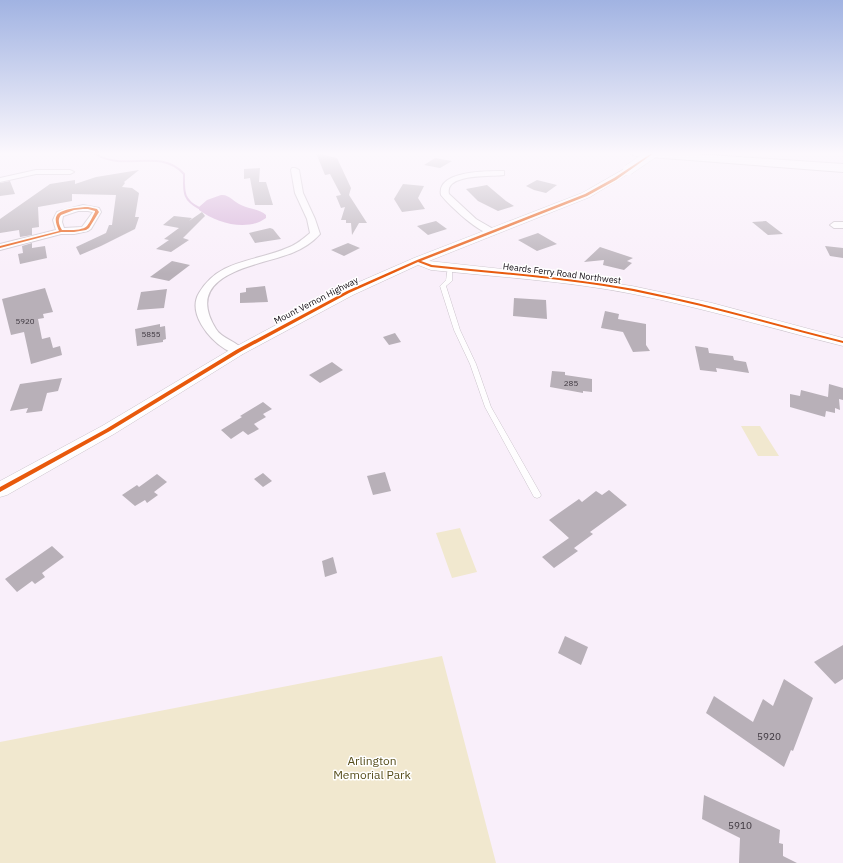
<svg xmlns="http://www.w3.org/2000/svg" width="843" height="863" font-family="'IBM Plex Sans',sans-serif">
  <rect width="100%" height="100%" fill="#f9effa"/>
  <!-- green -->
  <path fill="#f1e8cf" d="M741,426H760L779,456H758Z
    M460,528L477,572L452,578L436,533Z
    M442,656L496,863H0V742Z"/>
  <!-- water -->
  <path fill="#d6b2d8" d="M221,195C229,194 234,202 241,205C249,209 260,209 266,215V218C247,232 217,223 199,210V207L207,200Z"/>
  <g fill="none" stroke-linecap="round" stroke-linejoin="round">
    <!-- stream -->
    <path stroke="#d6b2d8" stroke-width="2" d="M94,153C123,173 160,147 184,174C184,191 182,199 199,208"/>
  </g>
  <!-- building -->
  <path fill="#b8b0b8" d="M316,153L337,158L351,188L349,195L367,223H359L352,235L351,223H346V220H341L345,207L341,208L336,196L341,195L330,174L325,175Z
    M435,158L452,161L440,168L424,165Z
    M260,168L259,182H266L273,205H255L250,178L244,179V169Z
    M139,170L124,182L125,183L122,187L132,188L139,193L135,217H139L135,229L101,246L80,255L76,247L106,233L109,225H112L116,195L72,194V201L38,207L39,227L32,228V235L20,237L19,230L0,233V219L50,184L75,180V184L96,177Z
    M537,180L557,185L546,193L534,190L526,186Z
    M10,181L15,194L0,196V183Z
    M403,184L424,186L418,198L425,209L402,212L394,199Z
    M487,185L506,201L514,206L498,211L478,201L466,189Z
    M202,212L205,216L183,238L189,240L171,252L156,249L169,240L164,239L179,228L163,225L174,216L192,218L189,221Z
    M436,221L447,229L428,235L417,226Z
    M766,221L783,234L768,235L752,222Z
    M270,228L273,229L281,239L255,243L249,233Z
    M538,233L557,244L537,251L518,240Z
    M32,243V248L45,246L47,258L20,264L18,254L23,253L22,246Z
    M348,243L360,248L344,256L331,250Z
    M825,246L843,248V258L830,256Z
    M600,247L633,258L627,261L632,263L624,270L603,265L604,260L584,262Z
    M172,261L190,265L169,281L150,277Z
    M265,286L268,302L240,303V293L246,292V288Z
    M45,288L53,312L43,314L44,318L38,319L42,339L50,337L53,348L60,346L62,355L31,364L24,332L11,335L2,299Z
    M167,289L164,308L137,310L141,292Z
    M514,298L546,300L547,319L513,316Z
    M605,311L619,314L618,319L646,324V345L650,351L633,352L623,332L601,328Z
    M160,324V327L165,326L166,339L163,340V342L137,346L135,329Z
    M395,333L401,342L389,345L383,337Z
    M695,346L708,348L709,353L733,356L734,360L746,362L749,373L716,368L717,372L700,370Z
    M332,362L343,370L320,383L309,375Z
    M552,371L565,372V375L592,379V392L583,391V393L550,387Z
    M62,378L58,391L47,393L42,411L26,413L28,408L10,411L20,384Z
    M829,384L843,388V400L839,399L840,410L835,408V413L826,411L825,417L790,407V394L800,396L801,390L828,397Z
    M263,402L272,409L263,414L266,417L254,424L259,429L248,435L243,431L231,439L221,430L242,417L240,416Z
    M385,472L391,491L373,495L367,476Z
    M263,473L272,481L263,487L254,479Z
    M157,474L167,482L154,492L158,495L147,503L145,500L135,506L122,495L137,485L139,487Z
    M609,490L627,505L590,532L593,534L574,548L578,551L554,568L542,557L569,538L549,520L579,499L582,502L596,491L602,495Z
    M52,546L64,557L42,573L45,577L35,584L32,581L17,592L5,579Z
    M333,557L337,573L325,577L322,561Z
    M565,636L588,647L581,665L558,653Z
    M843,645V679L835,684L814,662Z
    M784,679L813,698L793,751L791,750L784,767L706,713L714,696L753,722L763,699L773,706Z
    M704,795L780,830L779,843L783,844V856L797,863H739L740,838L702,819Z"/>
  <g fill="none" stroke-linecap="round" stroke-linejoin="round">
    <!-- service casing -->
    <g stroke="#ccc4cc" stroke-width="1">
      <path id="service" d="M448,267L452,268V281L446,286L460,330L476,364L491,407L540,493L541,495L540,497L537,498L534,497L485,407L470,364L454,330L440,286L446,280Z"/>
    </g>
    <!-- minor casing -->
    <g stroke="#ccc4cc" stroke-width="2">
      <path id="minor" d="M292,168H295L299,170L303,193L315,219L320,234C313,242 302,249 292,253C259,266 181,273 216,329C222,339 237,341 244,351L242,354C235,355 231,352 225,349C209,339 187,313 199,293C219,259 255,262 287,248C296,245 303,239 310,233L307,219L295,193L291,170Z
        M36,170H70L74,172L70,174H36L0,182V178Z
        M501,171H504V175C492,177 444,173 449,194L476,219L495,230L497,232L495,234C482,237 449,205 441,195C436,171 486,171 501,171Z
        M83,205L99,208L101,212L91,229L88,231L74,234H61L0,250V244L56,230L53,220L57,212ZM78,211H88L93,212L82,227L64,228L62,222L63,216Z
        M843,222V228H834L830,225L834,222Z"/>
    </g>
    <!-- tertiary casing -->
    <g stroke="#ccc4cc" stroke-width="1">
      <path id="tertiary" d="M628,167L633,170L631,172L590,197L429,261L557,275L632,286L712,303L843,338V346C773,329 704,308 633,294C567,281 498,277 431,270L418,265L353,295L243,354L114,434L7,495L0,497V481L102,426L233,348L343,289L414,258L582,193Z"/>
    </g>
    <!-- motorway casing -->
    <g stroke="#ccc4cc" stroke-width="2">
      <path id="motorway" d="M631,153H681L843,164V172L637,156L633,155Z"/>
    </g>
    <!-- service -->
    <use href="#service" fill="#fefdfe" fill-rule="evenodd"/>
    <!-- minor -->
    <use href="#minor" fill="#fefdfe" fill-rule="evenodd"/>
    <!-- tertiary -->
    <use href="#tertiary" fill="#fefdfe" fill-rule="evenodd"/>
    <!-- motorway -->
    <use href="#motorway" fill="#fefdfe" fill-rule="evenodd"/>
    <!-- tertiary-bridge casing -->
    <g stroke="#ccc4cc" stroke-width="11" stroke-linecap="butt">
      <path id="tertiary-bridge" d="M628,170L653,153"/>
    </g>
    <!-- tertiary-bridge -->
    <use href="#tertiary-bridge" stroke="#fefdfe" stroke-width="10"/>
    <!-- cycleway casing -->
    <g stroke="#fff" stroke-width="3">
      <path id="cycleway" d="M652,153H654L616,180L587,196L421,261L432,265C499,272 567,277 634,289C704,303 773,323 843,341V343C773,325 704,305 633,291C567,279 498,274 431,267L418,262L349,293L240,352L110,431L0,492V487L106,429L236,350L347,291L417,260L585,194L614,178Z
        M88,207L97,209L99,212L89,228L86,230L74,232H61L0,248V246L59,231C57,226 54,220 57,215C61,209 81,207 88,207ZM83,209H88L95,211V212C93,216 90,222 87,226C82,231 68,230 62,230C59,225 57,220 61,215L74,210Z"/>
    </g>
    <!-- cycleway -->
    <use href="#cycleway" fill="#e8590c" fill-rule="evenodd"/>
  </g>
  <!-- sky -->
  <linearGradient id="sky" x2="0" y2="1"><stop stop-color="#a1b3e2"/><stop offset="0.56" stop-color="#fcf8fd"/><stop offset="1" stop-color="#fcf8fd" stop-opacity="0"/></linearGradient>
  <rect width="843" height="274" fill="url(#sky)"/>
  <g text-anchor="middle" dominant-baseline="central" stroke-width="3" stroke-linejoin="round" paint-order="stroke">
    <!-- number labels -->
    <g font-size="8" fill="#3b343c">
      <text x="25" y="321">5920</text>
      <text x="151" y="334">5855</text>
      <text x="571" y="383">285</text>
    </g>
    <!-- far-street labels -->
    <g font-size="9" fill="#110a12" stroke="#fff">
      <text transform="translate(562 273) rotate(7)">Heards Ferry Road Northwest</text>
      <text transform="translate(316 300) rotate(-27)">Mount Vernon Highway</text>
    </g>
    <!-- near-number labels -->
    <g font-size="10" fill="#3b343c">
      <text x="769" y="736">5920</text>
      <text x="740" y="825">5910</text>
    </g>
    <!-- near-park labels -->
    <g font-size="12" fill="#574e1c" stroke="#fff">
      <text x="372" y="760">Arlington<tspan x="372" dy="14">Memorial Park</tspan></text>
    </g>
  </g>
</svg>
